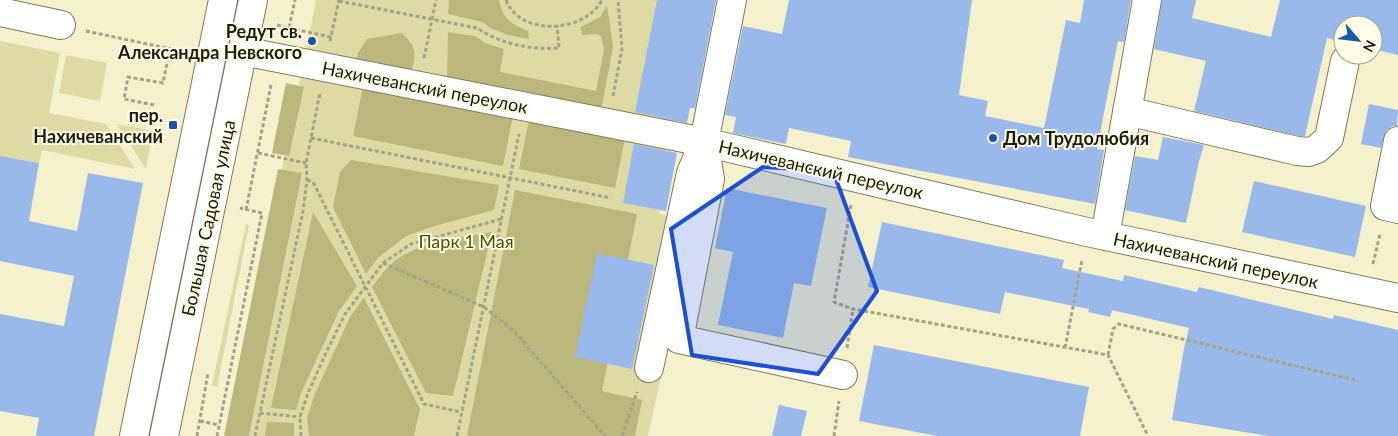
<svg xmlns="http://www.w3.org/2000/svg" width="1398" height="436" font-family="Lato,sans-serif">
  <rect width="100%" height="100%" fill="#f4f1cc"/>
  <!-- green -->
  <path fill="#dfdaa4" d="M316,0H701L659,214L695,221L648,436H228Z
    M0,41L60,53L49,113L106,124L135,169L42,150L39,163L0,156Z
    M66,55L107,63L100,101L59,93Z
    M117,124L153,131L146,169Z
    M246,224L249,225L217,387L212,386Z"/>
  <!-- forest -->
  <path fill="#bbb67c" d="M449,0H499C502,18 512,25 528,31L529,39L508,35L492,29L482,22L448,14Z
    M607,5L613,47L601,111L447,81L448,32L475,36L485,43L504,49L500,72L596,91L604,49L601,36L596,34L582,35L581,27L600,17Z
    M402,33C418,48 416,57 410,75L356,63L358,53L367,39Z
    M286,83L304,87L289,156L272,153Z
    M363,87L513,116L503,166L353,136Z
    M529,120L625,138L615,188L519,169Z
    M351,160L499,185L494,210L438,225L406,236L378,258L366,274L333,207L340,172Z
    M278,169L302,173L249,436H224Z
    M515,190L637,214L602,391L642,400L635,436H467Z
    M313,212L357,286L339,311L302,391L296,410L271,408Z
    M492,232L453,396L426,393L372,287C377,281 381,274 387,268C413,241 457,239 492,232Z
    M364,298L420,409L414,436H309L307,418L314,396L350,317Z
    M267,422L294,423V436H265Z"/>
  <!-- building -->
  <path fill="#98b9e9" d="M657,0H716L695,108H690L687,123L635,112Z
    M789,0H972L959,95L988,101L985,116L1044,128L1066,20L1080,23L1084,0H1131L1124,42L1118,41L1097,149L1104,150L1095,204L848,157L851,141L789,128L786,144L733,133L736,117L725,115L743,26L782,34Z
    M1162,0H1196L1192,18L1271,37L1280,0H1398V55L1373,49V25H1343V42L1327,38L1305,136H1299L1194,111L1206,61L1154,49Z
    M1369,104L1398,110L1397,126H1393L1386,131L1381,148L1361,144Z
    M1163,137L1204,145L1199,161L1186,223L1125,210L1135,156L1158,160Z
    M634,144L677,153L666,211L623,203Z
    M0,156L39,163L29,221L77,231L88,173L143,183L94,436H36L39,418L0,411V314L64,326L74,276L0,261Z
    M1254,181L1366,206L1355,257L1242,232Z
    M727,188L827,208L811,286L794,283L783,338L718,325L733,252L715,248Z
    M882,222L1064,260L1062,268L1123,281L1124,275L1197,292L1199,287L1333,319L1334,315L1398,330V436H1268L1172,420L1184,348L1189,328L1112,310L1110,317L1088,312L1089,309L1005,292L1000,314L868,287Z
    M597,253L654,265L632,369L575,357Z
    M874,345L1089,387L1080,436H937L859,421Z
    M779,405L807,411L801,436H772Z"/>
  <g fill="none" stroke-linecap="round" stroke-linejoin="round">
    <!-- minor casing -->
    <g stroke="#7d7b59" stroke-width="30">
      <path id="minor" d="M0,12L61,25
        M243,51L704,142L1087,232L1398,298
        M1127,111L1297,151L1309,152L1317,149L1329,138L1345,61
        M1398,141L1385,206L1398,209
        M704,142L710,179L679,339L843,375
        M1105,236L1147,0
        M649,368L691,173L704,142L732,0"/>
    </g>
    <!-- major casing -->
    <g stroke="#7d7b59" stroke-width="30">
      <path id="major" d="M134,436L223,0
        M164,436L253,0"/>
    </g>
    <!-- path -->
    <path stroke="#a5a387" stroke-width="3" stroke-dasharray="4 2.5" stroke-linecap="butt" d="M506,0C520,37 585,33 602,0
      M339,1L477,28C501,44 530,50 559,48L557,25
      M277,25L289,28L295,0
      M289,28L331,37
      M86,31L185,52
      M330,41L339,0
      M424,58L436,0
      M613,96L622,49L618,0
      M154,105L124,99L128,77L163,83L170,48
      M311,138L611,198
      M258,153L306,163
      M307,180L313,182L424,404L461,412
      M851,205L834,302L853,309L1108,355L1148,436
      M246,210L271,85
      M383,263L484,307L514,331L605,436
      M1373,264L1380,234
      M847,348L853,309
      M1065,348L1082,260
      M1108,355L1113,329L1119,324L1359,381
      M260,413L300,417
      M200,421L219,425
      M197,436L208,373
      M217,436L262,213L240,208
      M255,436L303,211L307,180L306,163L320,93
      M301,436L300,417L308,393L326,353L345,314L383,263L411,244L501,219
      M457,436L519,134
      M622,436L637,392
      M834,436L839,401"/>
    <!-- minor -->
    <use href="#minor" stroke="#fff" stroke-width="28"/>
    <!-- major -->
    <use href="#major" stroke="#fff" stroke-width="28"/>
  </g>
  <!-- marked area -->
  <path fill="#1d4ed8" fill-opacity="0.2" stroke="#1d4ed8" stroke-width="4" stroke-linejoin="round" d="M763,167L833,171L877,291L818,374L692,355L671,229Z"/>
  <!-- markers -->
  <g fill="#1a55a7" stroke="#fffee7" stroke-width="2">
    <circle cx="312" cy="41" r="5"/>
    <rect x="168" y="120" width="10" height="10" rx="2.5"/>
    <circle cx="993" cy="138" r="5"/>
  </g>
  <g text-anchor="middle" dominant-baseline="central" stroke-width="4" stroke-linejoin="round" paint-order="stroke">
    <!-- poi labels -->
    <g font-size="18" font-weight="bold" fill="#1d1b0e" stroke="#fffee7" text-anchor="end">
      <text x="302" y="31">Редут св.<tspan x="302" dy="21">Александра Невского</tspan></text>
      <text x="163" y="115">пер.<tspan x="163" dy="21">Нахичеванский</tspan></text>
      <text x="1003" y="138" text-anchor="start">Дом Трудолюбия</text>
    </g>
    <!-- street labels -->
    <g font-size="18" fill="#1d1b0e" stroke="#fffee7">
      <text transform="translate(425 87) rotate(11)">Нахичеванский переулок</text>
      <text transform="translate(821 169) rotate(13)">Нахичеванский переулок</text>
      <text transform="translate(208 218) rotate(-78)">Большая Садовая улица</text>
      <text transform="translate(1216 260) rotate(12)">Нахичеванский переулок</text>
    </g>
    <!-- park labels -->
    <g font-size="18" fill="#534d02" stroke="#fffee7">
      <text x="466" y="241">Парк 1 Мая</text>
    </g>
  </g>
  <!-- north arrow -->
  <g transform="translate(1358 40) rotate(118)"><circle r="24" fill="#fffee7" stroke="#a5a390"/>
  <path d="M0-4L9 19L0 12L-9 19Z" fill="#1a55a7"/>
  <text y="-8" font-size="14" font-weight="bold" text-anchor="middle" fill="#1d1b0e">N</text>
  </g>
</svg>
